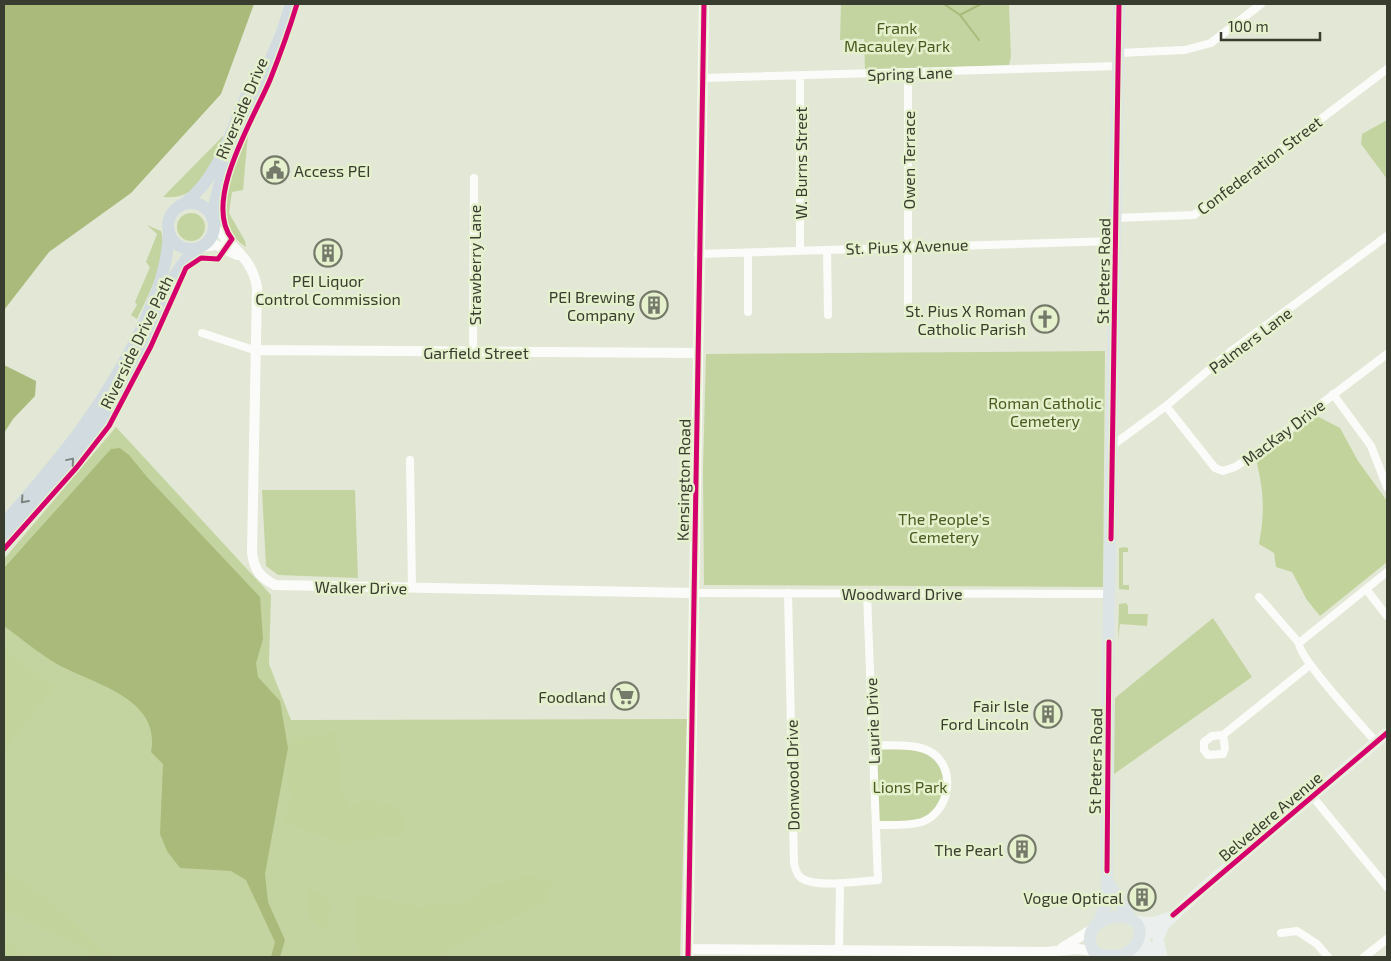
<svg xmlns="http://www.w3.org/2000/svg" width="1391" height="961" font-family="'Exo 2',sans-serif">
  <rect width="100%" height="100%" fill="#e2e8d5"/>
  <!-- green -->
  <path fill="#c4d4a1" d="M841,4H1009L1011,57L1009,65L865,70L864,39L840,40Z
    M1387,120V179L1361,144L1362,134Z
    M224,135C211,165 202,201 163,197Z
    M248,135L243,190L232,192L229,213L245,241L246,247C207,222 233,167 248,135Z
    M177 227a14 14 0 1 1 28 0a14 14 0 1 1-28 0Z
    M147,225L161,231C169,257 148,296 137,319L131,315L137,305L135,302L150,267L146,262L157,234Z
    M1105,351L1103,587L704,585L703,470L706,354Z
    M116,427L271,595L269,664L291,720L687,719L680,957H4V559Z
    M262,490H355L358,578L278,575L266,566Z
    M1124,547L1128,548V552H1123V585H1129V590L1119,589V548Z
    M1126,603L1128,606V614H1148L1147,626L1120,624L1118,639L1119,604Z
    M1213,618L1252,677L1114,774L1115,698Z
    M876,750C889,750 905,748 918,751C952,760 952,807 921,819C908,824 891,822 878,821Z"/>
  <!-- forest -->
  <path fill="#c3d39c" d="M1317,416L1340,428L1358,461L1387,501V562L1320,616L1307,600L1292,572L1276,567L1274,553L1259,544C1265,510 1264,493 1256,459Z
    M4,650L54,687L4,751Z
    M334,731L342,767L341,788L349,808L369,799L394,806L405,817L403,834L342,843L283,822C286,815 290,806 290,799C291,774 279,763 294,738L320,737Z
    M4,870L43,895L111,957H99L4,910Z
    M530,876L552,882L548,900L528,912L489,927L459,944L441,957H359L354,894L421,907L437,904L469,902L487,886Z
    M308,889C337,894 330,910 327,932C310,923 303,908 308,889Z
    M4,940L6,941L28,957H4Z"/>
  <!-- water -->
  <path fill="#a9ba7a" d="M4,4H254L221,94L131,193L49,252L4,310Z
    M4,365L36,381L35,396L13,419L4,433Z
    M120,448L129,455L147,477L260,597L263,639L256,663L258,677L280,701L288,748L265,874L268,902L285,940L280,957H271L275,942L246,880L231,871L180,868L167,851L160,834L163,764L151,752C162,698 93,684 57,664C38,653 21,638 4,626V568L111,449Z"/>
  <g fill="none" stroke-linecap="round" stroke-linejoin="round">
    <!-- stream -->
    <path stroke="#a9ba7a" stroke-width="2" d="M944,4L960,15L981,4
      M960,15L979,40"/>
    <!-- minor -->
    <path stroke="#fbfcf9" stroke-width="8" d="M1118,53L1185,50L1211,43L1261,4
      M908,73V314
      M800,76V250
      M703,78L1118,66
      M1116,218L1194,215L1387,69
      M827,250L828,315
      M748,253V312
      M698,254L1116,241
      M202,333L254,350
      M473,352L474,178
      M1333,394L1371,446L1387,487
      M1166,406L1215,468L1223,471L1235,467L1255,454L1387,354
      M1113,445L1166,406L1230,352L1387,236
      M410,460L412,588
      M1366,589L1387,616
      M694,593L1110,594
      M788,593L794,863C795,868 796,873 800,877C813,889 861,881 878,880L867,593
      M1259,597L1299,643
      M1299,643C1298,657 1363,727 1376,742
      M1299,643L1387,572
      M1223,735L1225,748L1223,754L1208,755L1204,750V742L1212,736L1223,735L1310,665
      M873,745C890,746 914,743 929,751C958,766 950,812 922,822C908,826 890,825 876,825
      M1312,796L1387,887
      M1281,933L1297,931L1317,944L1328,957
      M839,950L840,883
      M1364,957L1387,939"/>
    <!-- tertiary -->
    <path stroke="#fbfcf9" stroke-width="10" d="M215,225C231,250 251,255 257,287L252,552C254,570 260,577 275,585L694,593
      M201,247L216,245L237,255
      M254,350L698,353
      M1062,948L1091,930
      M688,949L1045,952L1078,949L1093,951
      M688,957L704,4"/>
    <!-- secondary -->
    <path stroke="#ebf0ef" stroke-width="11" d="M1133,921L1151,923L1168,918
      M1140,938L1164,925L1201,890L1387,733
      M1140,939L1161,957
      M1128,952L1140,953L1149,957
      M1162,957L1158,939L1164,925"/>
    <!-- primary -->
    <path stroke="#dce4e6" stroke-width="12" d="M1108,882L1130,918
      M1098,923L1106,904L1107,881L1108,661L1119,4
      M1095,953C1106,957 1118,958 1129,951C1141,944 1145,924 1129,918C1114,913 1089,922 1090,939C1090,946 1094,951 1096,957"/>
    <!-- trunk -->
    <path stroke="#d2dce0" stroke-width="12" d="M168 226a23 23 0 1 1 46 0a23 23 0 1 1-46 0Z
      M185,203C219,177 230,133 247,94
      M215,225V202L221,179L282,32L291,4
      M4,523C61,458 106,404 143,325C157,294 168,266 169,231
      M4,537C44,495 82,450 114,401C131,374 145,345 158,316C169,290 175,263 201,247"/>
    <!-- cycleway casing -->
    <g stroke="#e5f0cd" stroke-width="8">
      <path id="cycleway" d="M1111,539L1119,4
        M4,549L77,467L109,426L151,346L186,268L201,258L218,259L232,239C202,201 254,118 270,80C280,55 289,30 297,4
        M1107,871L1109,642
        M1173,915L1387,733
        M688,957L704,4"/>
    </g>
    <!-- cycleway -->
    <use href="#cycleway" stroke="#d6006c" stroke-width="5"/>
  </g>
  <!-- one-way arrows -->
  <defs><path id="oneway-chevron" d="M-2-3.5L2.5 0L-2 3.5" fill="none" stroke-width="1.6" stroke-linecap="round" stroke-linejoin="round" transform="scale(1.25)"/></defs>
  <g stroke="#7e857f">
    <use href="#oneway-chevron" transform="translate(71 461) rotate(-50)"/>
    <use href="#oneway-chevron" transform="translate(24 500) rotate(132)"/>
  </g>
  <!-- icons -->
  <defs>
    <g id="civic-ring" transform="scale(1.4375)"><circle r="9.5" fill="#e5f0cd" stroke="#747969" stroke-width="1.5"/><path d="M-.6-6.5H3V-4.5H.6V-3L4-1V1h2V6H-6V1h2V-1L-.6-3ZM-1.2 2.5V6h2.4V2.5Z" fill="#747969"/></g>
    <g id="building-ring" transform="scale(1.4375)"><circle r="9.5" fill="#e5f0cd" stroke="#747969" stroke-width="1.5"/><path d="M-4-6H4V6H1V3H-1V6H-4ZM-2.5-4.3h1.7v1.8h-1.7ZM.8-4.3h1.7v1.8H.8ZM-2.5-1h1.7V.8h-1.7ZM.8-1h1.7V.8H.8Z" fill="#747969"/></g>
    <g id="church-ring" transform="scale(1.4375)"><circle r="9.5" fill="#e5f0cd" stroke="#747969" stroke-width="1.5"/><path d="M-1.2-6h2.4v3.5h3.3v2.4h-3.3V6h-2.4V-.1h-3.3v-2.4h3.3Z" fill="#747969"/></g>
    <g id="supermarket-ring" transform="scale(1.4375)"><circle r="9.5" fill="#e5f0cd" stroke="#747969" stroke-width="1.5"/><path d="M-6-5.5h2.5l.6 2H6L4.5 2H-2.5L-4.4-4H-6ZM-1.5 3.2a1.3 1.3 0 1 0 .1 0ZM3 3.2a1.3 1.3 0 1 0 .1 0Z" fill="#747969"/></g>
  </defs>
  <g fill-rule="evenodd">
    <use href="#civic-ring" x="275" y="170"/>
    <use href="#building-ring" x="328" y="253"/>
    <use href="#building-ring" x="654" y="305"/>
    <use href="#church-ring" x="1045" y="319"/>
    <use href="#supermarket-ring" x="625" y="696"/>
    <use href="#building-ring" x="1048" y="714"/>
    <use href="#building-ring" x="1022" y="849"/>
    <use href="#building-ring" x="1142" y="897"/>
  </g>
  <g text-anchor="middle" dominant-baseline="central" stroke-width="5" stroke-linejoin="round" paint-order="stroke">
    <!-- park labels -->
    <g font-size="16" fill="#4b5b1f" stroke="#e5f0cd">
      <text x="897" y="27">Frank<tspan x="897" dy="18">Macauley Park</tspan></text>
      <text x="1045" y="402">Roman Catholic<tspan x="1045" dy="18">Cemetery</tspan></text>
      <text x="944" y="518">The People's<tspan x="944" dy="18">Cemetery</tspan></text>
      <text x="910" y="786">Lions Park</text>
    </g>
    <!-- street labels -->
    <g font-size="16" fill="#393d2f" stroke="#e5f0cd">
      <text transform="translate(910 73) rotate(-2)">Spring Lane</text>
      <text transform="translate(241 108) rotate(-67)">Riverside Drive</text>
      <text transform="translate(908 160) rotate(-90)">Owen Terrace</text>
      <text transform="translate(800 163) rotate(-90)">W. Burns Street</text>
      <text transform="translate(1259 165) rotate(-37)">Confederation Street</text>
      <text transform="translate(907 246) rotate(-2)">St. Pius X Avenue</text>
      <text transform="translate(474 265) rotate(-90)">Strawberry Lane</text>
      <text transform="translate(1103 271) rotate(-89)">St Peters Road</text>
      <text transform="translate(1250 340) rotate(-37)">Palmers Lane</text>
      <text transform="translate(136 342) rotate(-64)">Riverside Drive Path</text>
      <text x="476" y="352">Garfield Street</text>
      <text transform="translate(1283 432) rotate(-37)">MacKay Drive</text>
      <text transform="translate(683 480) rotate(-89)">Kensington Road</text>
      <text transform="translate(361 587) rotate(1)">Walker Drive</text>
      <text x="902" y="593">Woodward Drive</text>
      <text transform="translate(872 721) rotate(-92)">Laurie Drive</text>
      <text transform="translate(1095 761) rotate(-89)">St Peters Road</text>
      <text transform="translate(792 775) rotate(-91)">Donwood Drive</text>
      <text transform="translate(1270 816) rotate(-40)">Belvedere Avenue</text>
    </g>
    <!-- poi labels -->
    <g font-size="16" fill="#393d2f" stroke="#e5f0cd" text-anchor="end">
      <text x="294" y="170" text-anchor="start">Access PEI</text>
      <text x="328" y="280" text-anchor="middle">PEI Liquor<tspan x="328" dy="18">Control Commission</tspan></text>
      <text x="635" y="296">PEI Brewing<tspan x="635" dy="18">Company</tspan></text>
      <text x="1026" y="310">St. Pius X Roman<tspan x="1026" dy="18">Catholic Parish</tspan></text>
      <text x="606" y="696">Foodland</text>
      <text x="1029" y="705">Fair Isle<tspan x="1029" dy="18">Ford Lincoln</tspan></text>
      <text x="1003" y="849">The Pearl</text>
      <text x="1123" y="897">Vogue Optical</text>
    </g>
  </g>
  <!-- border -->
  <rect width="1391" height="961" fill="none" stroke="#393d2f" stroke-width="10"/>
  <!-- scale -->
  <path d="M1221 32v8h99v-8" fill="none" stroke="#393d2f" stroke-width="2.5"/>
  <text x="1228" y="32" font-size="15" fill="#393d2f" stroke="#e5f0cd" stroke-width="4" paint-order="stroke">100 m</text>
</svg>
